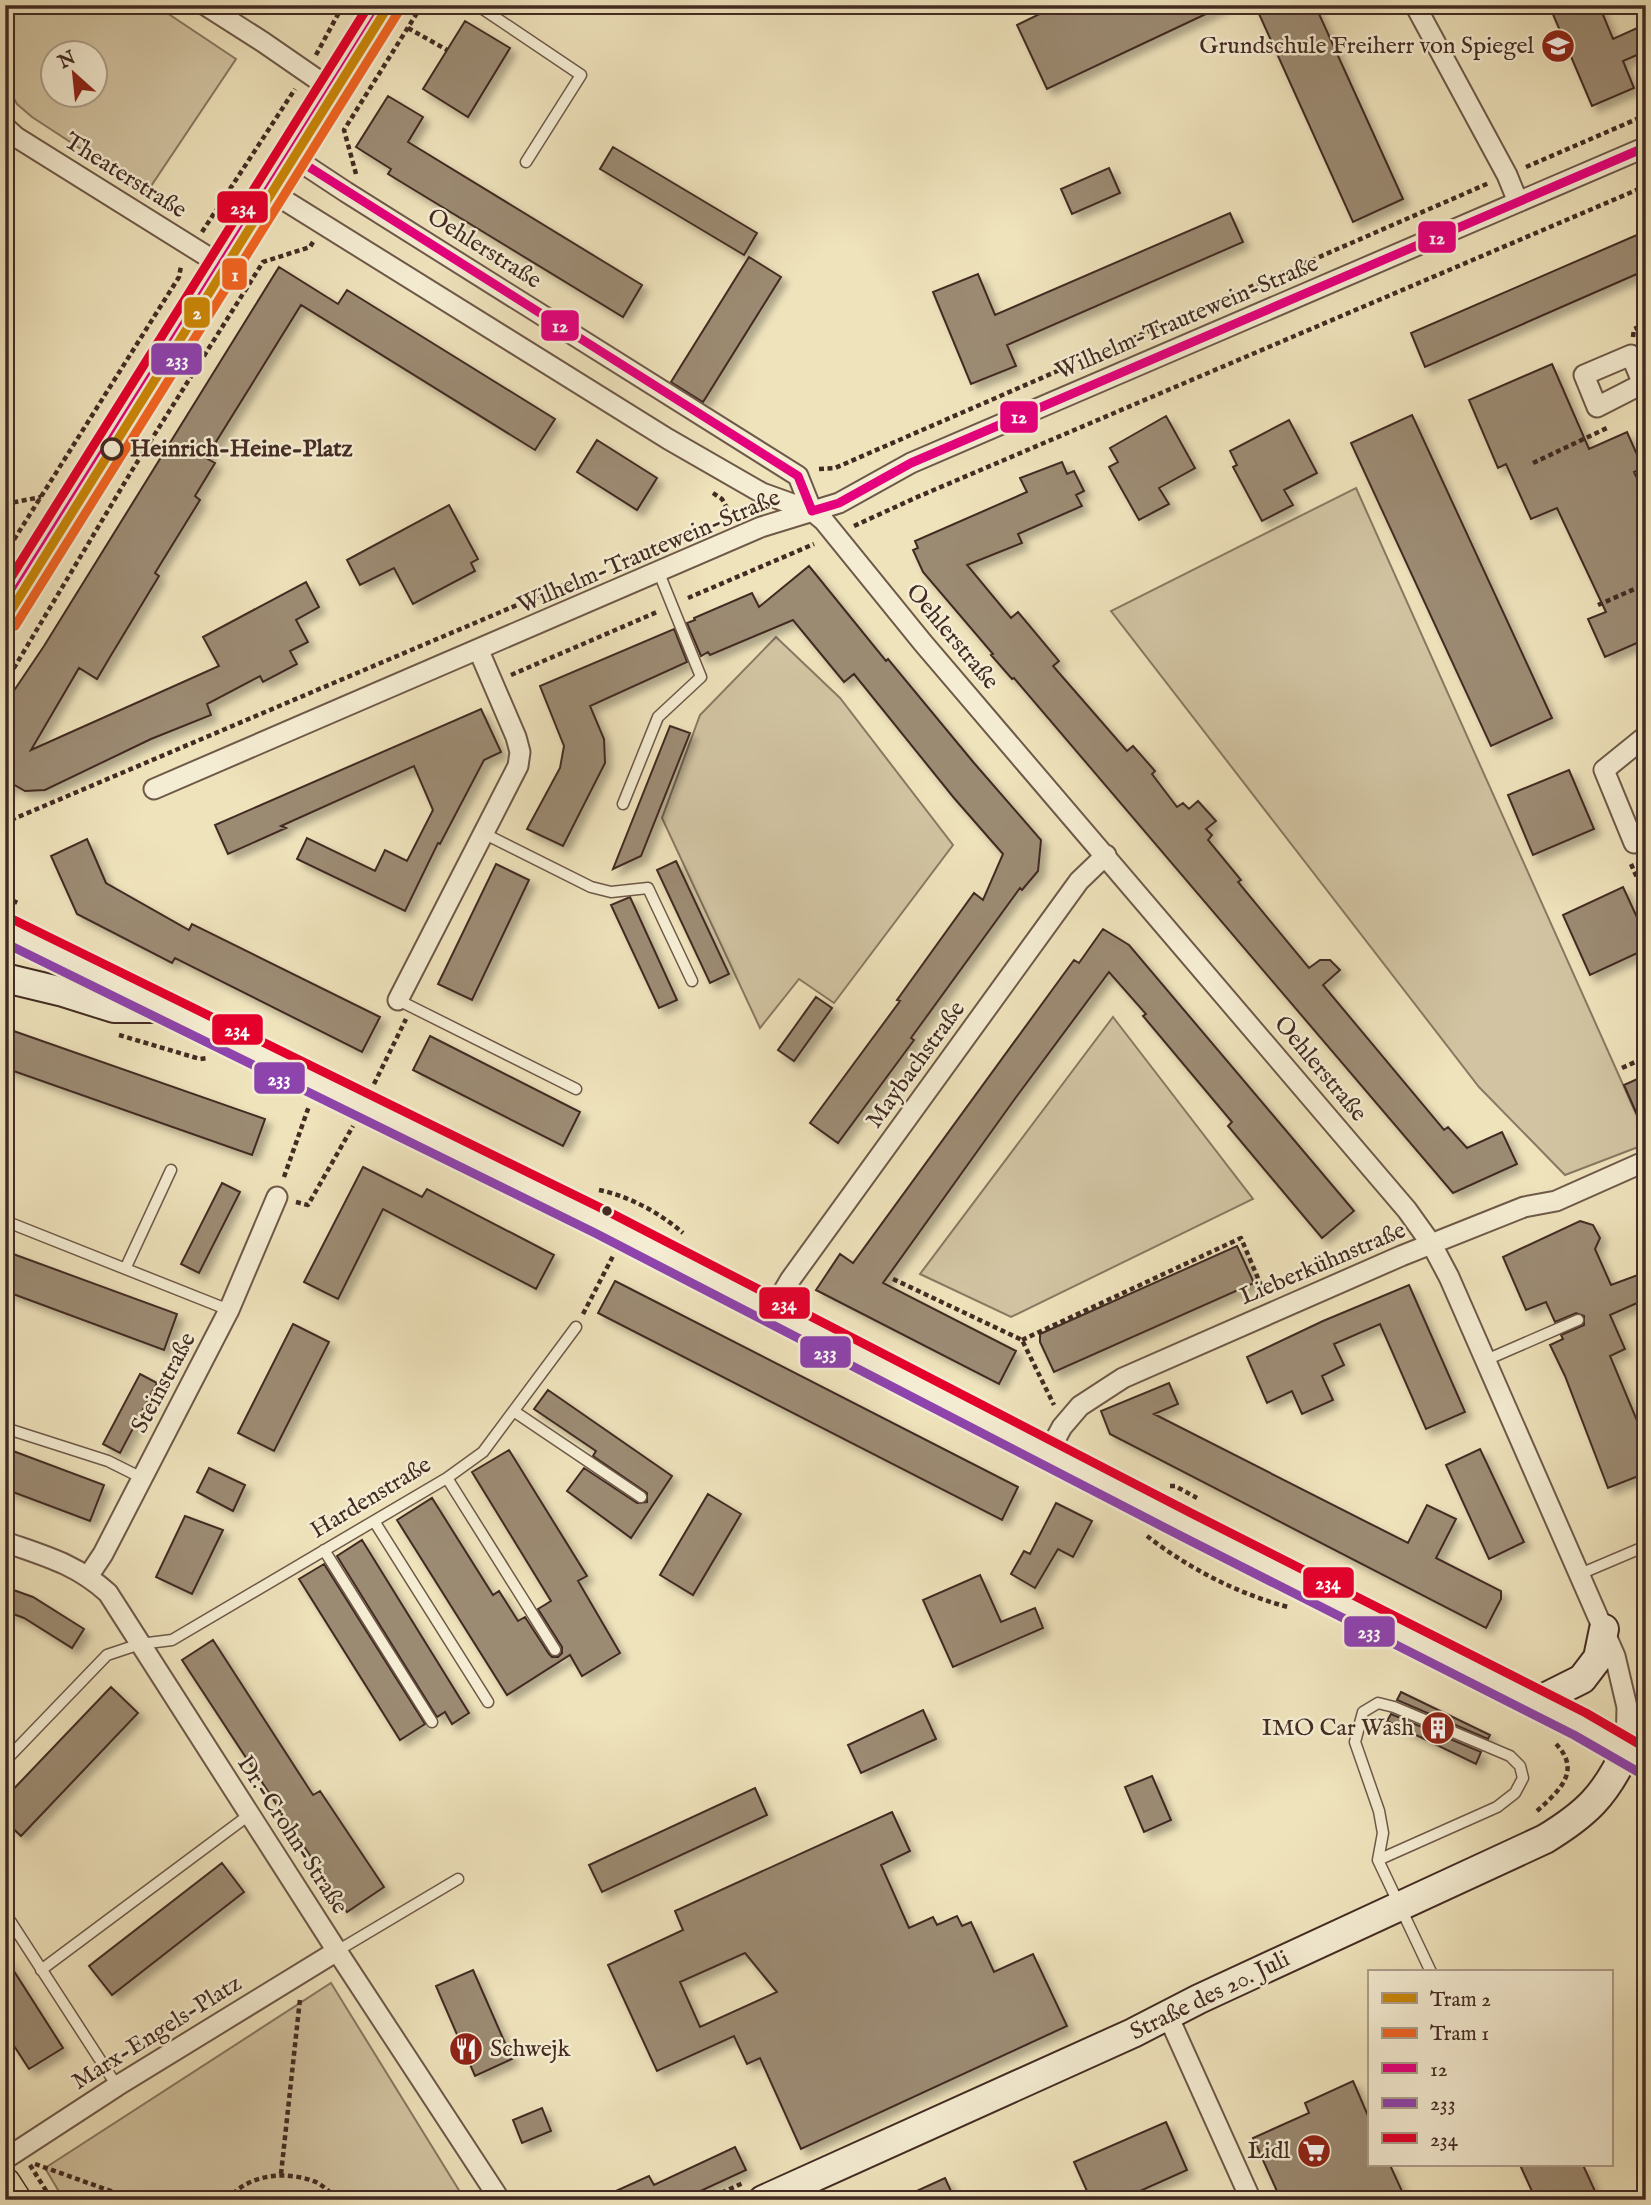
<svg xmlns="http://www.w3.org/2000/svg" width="1651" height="2205" font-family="'IM FELL English',serif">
  <defs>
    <filter id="shadow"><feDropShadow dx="6" dy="6" stdDeviation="3.5" flood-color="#0004"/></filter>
  </defs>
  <rect width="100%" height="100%" fill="#efe3bc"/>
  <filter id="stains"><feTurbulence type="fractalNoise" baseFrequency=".00286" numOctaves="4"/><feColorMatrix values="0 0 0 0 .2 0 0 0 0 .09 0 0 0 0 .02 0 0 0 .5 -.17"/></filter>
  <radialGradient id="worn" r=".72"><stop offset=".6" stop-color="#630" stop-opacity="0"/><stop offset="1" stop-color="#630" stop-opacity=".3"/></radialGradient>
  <!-- green -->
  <path fill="#d2c4a2" stroke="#8a7862" stroke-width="2" fill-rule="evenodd" d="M12,5H155L236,59L147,192L32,117L17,104L5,83V18ZM52,52H94V94H52Z
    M1356,488L1646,1136V1144L1565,1175L1479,1087L1111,611Z
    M776,637L840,698L953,845L834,1003L799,979L760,1028L662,818L700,715Z
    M1113,1017L1253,1199L1011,1317L920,1274Z
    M331,1983L465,2200H64L45,2168Z"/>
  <!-- building -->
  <path fill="#9c8b73" stroke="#432b23" stroke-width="2" fill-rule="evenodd" filter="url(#shadow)" d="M1058,5H1225L1047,89L1017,25Z
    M1255,5H1315L1403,199L1353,222Z
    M1549,5H1599L1613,39L1646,24V51L1623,61L1634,88L1592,106Z
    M465,21L510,48L468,117L423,89Z
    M388,96L423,117L408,142L642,285L623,317L388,174L391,169L356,147Z
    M613,147L757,233L744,255L600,169Z
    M1109,168L1120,193L1072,214L1061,189Z
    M1230,213L1243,242L1007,345L1016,366L971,384L933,292L978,274L995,315Z
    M1646,231V270L1425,367L1411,333Z
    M749,257L781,277L703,402L671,382Z
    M279,267L338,304L347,290L555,419L535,450L301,305L206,458L215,463L195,496L200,500L155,573L159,576L110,657L97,679L79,668L31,750L219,666L203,637L306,582L319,607L296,620L308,642L290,651L297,664L263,682L260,676L207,704L211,715L151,739L45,790L25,791L11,783L5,793V704L44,646Z
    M1552,364L1589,449L1627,432L1643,468L1634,472L1646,497V639L1605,657L1588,619L1606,612L1557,508L1531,519L1506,464L1498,468L1469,400Z
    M1412,415L1552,718L1491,746L1351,443Z
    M1166,416L1195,468L1159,488L1169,504L1139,520L1109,467L1118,462L1110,448Z
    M1289,420L1317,473L1284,490L1293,505L1262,521L1233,467L1237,465L1230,451Z
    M597,440L657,478L637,510L577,472Z
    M1062,462L1067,474L1074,471L1084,491L1076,495L1082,506L1018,534L1022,543L967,565L1011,618L1018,612L1059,661L1053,666L1127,751L1133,746L1155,771L1152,774L1177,807L1183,803L1189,809L1198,801L1216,821L1206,829L1212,835L1208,840L1241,880L1238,882L1309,968L1320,960H1330L1340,970L1323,985L1444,1130L1448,1127L1467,1148L1502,1132L1517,1164L1453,1193L1014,678L1012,679L991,655L993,654L923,572L913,550L918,548L915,541L1027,492L1020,478Z
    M449,505L478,559L471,563L475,571L413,604L394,568L360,585L347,560Z
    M809,566L886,661L888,659L974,763L1041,840L1038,871L1022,890L1020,888L911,1038L914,1040L838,1143L810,1123L900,1001L897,1000L974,893L983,900L1003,854L954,798L854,674L844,682L793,620L710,655L708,652L701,656L687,623L695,620L694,618L752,593L759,607Z
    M674,629L687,662L590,706L604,739L605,763L563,846L527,829L560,768L564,746L540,686Z
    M481,709L501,752L484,760L440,844L438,843L405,911L297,859L307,838L375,871L385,850L407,861L433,810L414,766L281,826L286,828L228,854L215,825Z
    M670,726L690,733L641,856L613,869Z
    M1569,770L1594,829L1533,855L1508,795Z
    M87,839L106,883L189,930L192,924L380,1017L362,1052L175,958L172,963L77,914L51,856Z
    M676,861L729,974L710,983L657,870Z
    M496,864L529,880L472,1000L438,984Z
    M1623,887L1646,937V949L1590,975L1563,915Z
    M630,897L677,1000L659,1008L611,905Z
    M1103,929L1129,945L1354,1211L1322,1238L1228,1126L1232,1122L1143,1016L1146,1014L1109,972L1014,1100L883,1283L1016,1351L999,1384L816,1290L840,1254L853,1263L1074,960L1079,963Z
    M816,997L832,1008L794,1061L778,1050Z
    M5,1028L265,1119L252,1155L5,1068Z
    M430,1036L580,1112L563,1146L413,1070Z
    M1646,1075V1135L1624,1085Z
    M363,1167L422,1197L427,1189L554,1255L536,1289L383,1209L338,1299L304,1282Z
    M222,1183L240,1192L199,1273L181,1264Z
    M1580,1221L1593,1225L1600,1238L1595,1249L1611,1285L1646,1272V1299L1610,1315L1625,1349L1610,1356L1646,1442V1473L1608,1488L1565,1376L1550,1345L1563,1339L1561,1335L1584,1325V1316L1576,1313L1555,1322L1546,1302L1526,1310L1503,1257Z
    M1237,1246L1254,1283L1054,1372L1040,1342V1334Z
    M5,1251L177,1314L164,1350L5,1291Z
    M615,1281L1018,1487L1002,1520L598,1313Z
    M1409,1285L1465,1412L1426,1429L1380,1324L1334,1344L1344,1365L1322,1376L1333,1400L1302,1414L1292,1391L1267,1403L1247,1357L1323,1321Z
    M293,1324L329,1342L274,1451L238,1433Z
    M140,1374L157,1383L120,1453L103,1444Z
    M1169,1383L1178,1404L1154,1414L1408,1543L1427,1505L1456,1519L1436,1558L1501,1591V1599L1486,1628L1110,1434L1101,1411Z
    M548,1390L672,1476L631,1538L567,1491L584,1468L637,1503L647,1502V1493L593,1456L596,1451L534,1409Z
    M5,1448L104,1485L90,1521L5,1489Z
    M1480,1449L1524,1542L1489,1559L1446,1465Z
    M509,1450L587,1576L578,1581L620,1653L582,1676L570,1655L507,1695L397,1520L432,1498L493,1595L499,1591L518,1621L525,1617L549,1654L552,1657H558L562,1653V1647L538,1609L551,1601L472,1472Z
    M209,1468L245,1485L233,1511L197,1492Z
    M708,1494L741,1514L693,1595L660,1575Z
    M1056,1503L1092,1521L1073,1557L1058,1549L1035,1588L1011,1574L1024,1551L1030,1554Z
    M185,1516L223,1530L192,1594L156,1577Z
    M362,1540L469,1713L452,1724L445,1712L437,1717L337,1556Z
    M324,1564L425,1724L400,1740L299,1579Z
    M980,1575L1001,1622L1035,1608L1043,1628L953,1667L923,1600Z
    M5,1587L33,1597L84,1629L72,1648L24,1618L5,1611Z
    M213,1640L313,1795L320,1791L384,1887L347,1912L182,1660Z
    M111,1687L138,1713L21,1836L5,1821V1798Z
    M1401,1692L1490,1735L1488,1739L1397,1700Z
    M923,1710L936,1739L861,1773L848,1745Z
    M1391,1714L1481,1752L1476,1764L1387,1721Z
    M1152,1776L1171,1820L1144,1832L1125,1787Z
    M755,1788L767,1815L602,1892L589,1865Z
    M892,1812L910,1851L881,1865L909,1928L933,1917L937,1925L957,1916L962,1926L971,1922L994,1972L1033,1954L1067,2026L801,2149L760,2058L747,2064L734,2036L657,2071L608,1965L683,1930L675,1911ZM745,1953L777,1992L700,2027L680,1982Z
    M222,1863L244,1892L112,1995L89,1966Z
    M5,1957L63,2048L29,2069L5,2032Z
    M473,1970L512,2059L475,2076L436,1986Z
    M1353,2081L1369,2118V2165H1390L1406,2200H1281L1253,2138L1309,2113L1305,2103Z
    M542,2108L551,2131L522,2143L513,2120Z
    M1166,2122L1187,2170L1120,2200H1091L1074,2162Z
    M735,2147L746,2170L681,2200H596L649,2176L654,2185Z
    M1520,2165H1583L1599,2200H1536Z
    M945,2178L955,2200H897Z"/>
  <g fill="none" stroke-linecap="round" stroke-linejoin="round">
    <!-- lane casing -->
    <g stroke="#6e5949" stroke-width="13">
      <path id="lane" d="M477,5L581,75L526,162
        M623,804L658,717L701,677L659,573
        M485,834L591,887L611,892L648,888L692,981
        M398,1000L576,1089
        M5,1221L229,1310
        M126,1267L171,1170
        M1486,1360L1578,1320
        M515,1412L641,1497
        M5,1428L108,1461L142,1478
        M447,1478L555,1650
        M374,1521L488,1702
        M324,1550L432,1722
        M1580,1574L1646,1546
        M5,1761L107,1655L140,1644L172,1640L447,1478L483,1452L576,1327
        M1378,1860L1497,1807L1515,1793L1523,1778L1520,1766L1510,1756L1394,1707L1378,1703L1363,1712L1355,1742L1379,1811L1383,1833L1378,1860L1431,1972
        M5,1913L117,2086
        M337,1951L458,1879
        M41,1970L249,1815"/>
    </g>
    <!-- street casing -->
    <g stroke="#6e5949" stroke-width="23">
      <path id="street" d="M205,5L263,42L331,89
        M1415,5L1507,175L1518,202
        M5,127L16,137L221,265
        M290,155L346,192L798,476L812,511
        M268,190L668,439L762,493L812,511L824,521L923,643L1407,1210L1432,1245L1449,1277L1615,1656L1627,1707L1626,1751
        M1642,384L1597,407L1584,375L1631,355L1646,392
        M154,789L761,527L839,503L911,463L1646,147
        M1634,843L1604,770L1646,736
        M398,1000L518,766L520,752L516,737L479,651
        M773,1309L790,1280L1079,881L1106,855
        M1048,1453L1062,1427L1080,1406L1123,1378L1401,1256L1524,1207L1556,1201L1646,1161
        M5,1542C45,1556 76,1564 108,1593L337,1951L500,2200
        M89,1575L103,1554L229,1310L277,1197
        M1168,2016L1251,2200
        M5,2159L117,2086L337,1951"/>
    </g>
    <!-- secondary casing -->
    <g stroke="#432b23" stroke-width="32">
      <path id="secondary" d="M5,610L384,5
        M5,929L601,1222L1185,1524L1580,1724L1646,1762
        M5,978L63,992L114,1008H158
        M1536,1702L1582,1679L1598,1658L1604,1629
        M763,2200L1133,2033L1199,1999L1545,1839C1586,1814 1605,1796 1626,1751"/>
    </g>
    <!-- primary casing -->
    <g stroke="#432b23" stroke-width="33">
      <path id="primary" d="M5,2183L16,2200"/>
    </g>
    <!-- path -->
    <path stroke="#432b23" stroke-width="4.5" stroke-dasharray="5 3.5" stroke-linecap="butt" d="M408,28L447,50
      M316,55L343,5
      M1526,167L1646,115
      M356,174L344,130L422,5
      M202,232L295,89
      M1633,337L1634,329L1646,324
      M1533,463L1607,428
      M819,469L835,468L1489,183
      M713,493L722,499L731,515
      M5,504L41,497
      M854,526L915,498L1646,186
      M5,554L179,277L181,266
      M688,598L814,544
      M1598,605L1646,584
      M511,675L657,612
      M5,683L131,472L263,262L310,247L313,242
      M5,813L11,820
      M5,826L11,820L576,580
      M1631,864L1646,898
      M5,897L20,904
      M119,1035L200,1059L208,1058
      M1622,1068L1646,1057
      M374,1084L406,1019
      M284,1177L309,1106
      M599,1190C629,1196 660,1213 683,1233
      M296,1202L308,1205L353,1126
      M893,1279L1022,1340L1054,1405
      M583,1314L613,1256
      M1022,1340L1241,1238L1265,1295
      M1170,1486H1175L1197,1498
      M1147,1536C1188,1568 1238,1594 1288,1607
      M1638,1806L1646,1807
      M1537,1811C1560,1790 1583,1770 1554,1742
      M35,2164L136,2200
      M30,2165L52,2200
      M281,2174L300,1999
      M227,2200C248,2174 286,2170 316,2182C324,2186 332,2194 338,2200
      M706,2200L743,2183"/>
    <!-- lane -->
    <use href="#lane" stroke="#f5edd3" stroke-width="10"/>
    <!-- street -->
    <use href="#street" stroke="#f5edd3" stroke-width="19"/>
    <!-- secondary -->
    <use href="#secondary" stroke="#f5edd3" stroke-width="28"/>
    <!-- primary -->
    <use href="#primary" stroke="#efe3bc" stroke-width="30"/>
    <!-- bus-1 casing -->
    <g stroke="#f5edd3" stroke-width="14">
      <path id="bus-1" d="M290,155L798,476L812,511
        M812,511L839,503L911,463L1646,147
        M5,610L384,5"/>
    </g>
    <!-- bus-2 casing -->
    <g stroke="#f5edd3" stroke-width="14">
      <path id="bus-2" d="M15,617L394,12
        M5,943L595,1233L1179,1535L1574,1735L1640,1773"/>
    </g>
    <!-- bus-3 casing -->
    <g stroke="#f5edd3" stroke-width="14">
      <path id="bus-3" d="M5,587L369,5
        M10,918L607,1211L1191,1513L1586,1713L1646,1748"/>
    </g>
    <!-- bus-1 -->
    <use href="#bus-1" stroke="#e5007d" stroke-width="9"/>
    <!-- bus-2 -->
    <use href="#bus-2" stroke="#8e44ad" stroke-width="9"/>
    <!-- bus-3 -->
    <use href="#bus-3" stroke="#e4002b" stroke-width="9"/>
    <!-- tram-1 casing -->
    <g stroke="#f5edd3" stroke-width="14">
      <path id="tram-1" d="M5,620L389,5"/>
    </g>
    <!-- tram-2 casing -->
    <g stroke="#f5edd3" stroke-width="14">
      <path id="tram-2" d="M15,626L399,11"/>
    </g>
    <!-- tram-1 -->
    <use href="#tram-1" stroke="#ca8709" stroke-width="9"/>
    <!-- tram-2 -->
    <use href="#tram-2" stroke="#f26522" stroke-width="9"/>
  </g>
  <!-- icons -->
  <defs>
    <g id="school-disc" transform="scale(1.75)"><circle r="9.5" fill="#8f2418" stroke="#f5edd3"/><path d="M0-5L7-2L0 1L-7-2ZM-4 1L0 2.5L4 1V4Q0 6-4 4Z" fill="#fff"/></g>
    <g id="building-disc" transform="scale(1.75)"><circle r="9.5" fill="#8f2418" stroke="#f5edd3"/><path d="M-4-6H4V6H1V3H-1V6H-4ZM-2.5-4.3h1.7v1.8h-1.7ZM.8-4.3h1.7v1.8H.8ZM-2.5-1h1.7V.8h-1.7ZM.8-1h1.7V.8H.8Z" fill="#fff"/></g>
    <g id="restaurant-disc" transform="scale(1.75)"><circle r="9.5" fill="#8f2418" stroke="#f5edd3"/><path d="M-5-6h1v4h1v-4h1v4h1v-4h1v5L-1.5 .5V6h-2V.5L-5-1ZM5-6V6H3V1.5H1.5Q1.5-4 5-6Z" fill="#fff"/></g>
    <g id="supermarket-disc" transform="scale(1.75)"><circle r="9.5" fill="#8f2418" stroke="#f5edd3"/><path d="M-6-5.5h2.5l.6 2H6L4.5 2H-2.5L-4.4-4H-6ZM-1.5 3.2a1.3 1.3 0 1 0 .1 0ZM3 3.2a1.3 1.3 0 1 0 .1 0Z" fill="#fff"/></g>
  </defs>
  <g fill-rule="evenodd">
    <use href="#school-disc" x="1558" y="46"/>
    <use href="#building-disc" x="1438" y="1728"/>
    <use href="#restaurant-disc" x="466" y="2049"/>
    <use href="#supermarket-disc" x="1314" y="2151"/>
  </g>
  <!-- markers -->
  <circle fill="#f5edd3" stroke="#432b23" stroke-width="3.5" cx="112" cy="449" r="10"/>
  <circle fill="#432b23" stroke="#f5edd3" stroke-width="2.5" cx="607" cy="1211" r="6"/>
  <g text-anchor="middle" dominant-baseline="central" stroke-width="5" stroke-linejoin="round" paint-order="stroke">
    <!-- poi labels -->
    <g font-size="24" fill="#432b23" stroke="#f5edd3" text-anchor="end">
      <text x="1534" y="46">Grundschule Freiherr von Spiegel</text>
      <text x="1414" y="1728">IMO Car Wash</text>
      <text x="490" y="2049" text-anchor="start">Schwejk</text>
      <text x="1290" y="2151">Lidl</text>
    </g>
    <!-- street labels -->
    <g font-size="24" fill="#432b23" stroke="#f5edd3">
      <text transform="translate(125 176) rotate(32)">Theaterstraße</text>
      <text transform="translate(484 249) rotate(32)">Oehlerstraße</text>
      <text transform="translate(1187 318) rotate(-23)">Wilhelm-Trautewein-Straße</text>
      <text transform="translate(649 552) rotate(-23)">Wilhelm-Trautewein-Straße</text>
      <text transform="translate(952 637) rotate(50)">Oehlerstraße</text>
      <text transform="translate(916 1065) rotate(-54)">Maybachstraße</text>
      <text transform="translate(1320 1069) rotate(50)">Oehlerstraße</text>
      <text transform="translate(1323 1264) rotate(-23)">Lieberkühnstraße</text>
      <text transform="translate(164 1383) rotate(-62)">Steinstraße</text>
      <text transform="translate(371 1498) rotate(-31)">Hardenstraße</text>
      <text transform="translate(292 1835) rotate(57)">Dr.-Crohn-Straße</text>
      <text transform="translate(1210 1996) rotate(-26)">Straße des 20. Juli</text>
      <text transform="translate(157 2033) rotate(-32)">Marx-Engels-Platz</text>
    </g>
    <!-- stop labels -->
    <g font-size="24" font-weight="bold" fill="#432b23" stroke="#f5edd3" text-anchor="start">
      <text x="130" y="449">Heinrich-Heine-Platz</text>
    </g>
  </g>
  <g stroke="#f5edd3" stroke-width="2.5">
    <rect x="216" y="190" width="53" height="34" rx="7" fill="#e4002b"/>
    <rect x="1417" y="220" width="40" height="34" rx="7" fill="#e5007d"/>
    <rect x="221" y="257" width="27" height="34" rx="7" fill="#f26522"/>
    <rect x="183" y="296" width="28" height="33" rx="7" fill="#ca8709"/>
    <rect x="540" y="309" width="40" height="33" rx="7" fill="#e5007d"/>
    <rect x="150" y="342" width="53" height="34" rx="7" fill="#8e44ad"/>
    <rect x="999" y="400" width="40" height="34" rx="7" fill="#e5007d"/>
    <rect x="211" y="1013" width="53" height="33" rx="7" fill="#e4002b"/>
    <rect x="253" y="1061" width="53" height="34" rx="7" fill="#8e44ad"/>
    <rect x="758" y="1286" width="53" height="34" rx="7" fill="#e4002b"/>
    <rect x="799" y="1335" width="53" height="34" rx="7" fill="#8e44ad"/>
    <rect x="1302" y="1566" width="53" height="33" rx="7" fill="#e4002b"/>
    <rect x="1343" y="1615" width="53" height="33" rx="7" fill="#8e44ad"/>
  </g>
  <g font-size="19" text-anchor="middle" font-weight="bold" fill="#fff">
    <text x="243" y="214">234</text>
    <text x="1437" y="244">12</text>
    <text x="235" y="281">1</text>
    <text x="197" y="319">2</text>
    <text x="560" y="332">12</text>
    <text x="177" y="366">233</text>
    <text x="1019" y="423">12</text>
    <text x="237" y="1036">234</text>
    <text x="279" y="1085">233</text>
    <text x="784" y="1310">234</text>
    <text x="825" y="1359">233</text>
    <text x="1328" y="1589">234</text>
    <text x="1369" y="1638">233</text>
  </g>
  <!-- margin -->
  <rect width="1651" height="2205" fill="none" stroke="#efe3bc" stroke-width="28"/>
  <rect x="7" y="7" width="1637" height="2191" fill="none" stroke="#432b23" stroke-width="3.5"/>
  <rect x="14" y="14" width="1623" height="2177" fill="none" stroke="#432b23" stroke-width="2"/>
  <!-- legend -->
  <rect x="1368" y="1970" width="245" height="196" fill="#f5edd3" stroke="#ae9f8d" stroke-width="2"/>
  <rect x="1382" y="1993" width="35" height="10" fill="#ca8709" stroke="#ae9f8d" stroke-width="2"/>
  <text x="1430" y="2006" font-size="21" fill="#432b23">Tram 2</text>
  <rect x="1382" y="2028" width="35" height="10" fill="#f26522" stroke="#ae9f8d" stroke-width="2"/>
  <text x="1430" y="2040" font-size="21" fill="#432b23">Tram 1</text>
  <rect x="1382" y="2063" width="35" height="10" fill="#e5007d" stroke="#ae9f8d" stroke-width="2"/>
  <text x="1430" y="2076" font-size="21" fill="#432b23">12</text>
  <rect x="1382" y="2098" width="35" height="10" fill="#8e44ad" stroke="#ae9f8d" stroke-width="2"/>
  <text x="1430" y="2110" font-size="21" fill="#432b23">233</text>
  <rect x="1382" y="2133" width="35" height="10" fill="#e4002b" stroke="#ae9f8d" stroke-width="2"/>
  <text x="1430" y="2146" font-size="21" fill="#432b23">234</text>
  <!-- north arrow -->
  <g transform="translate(74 74) rotate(333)"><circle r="33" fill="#f5edd3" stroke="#ae9f8d" stroke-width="2"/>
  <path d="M0-5L12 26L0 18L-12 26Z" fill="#8f2418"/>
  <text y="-10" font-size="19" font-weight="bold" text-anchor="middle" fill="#432b23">N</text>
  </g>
  <rect width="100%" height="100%" filter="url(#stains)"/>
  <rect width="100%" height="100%" fill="url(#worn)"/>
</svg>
